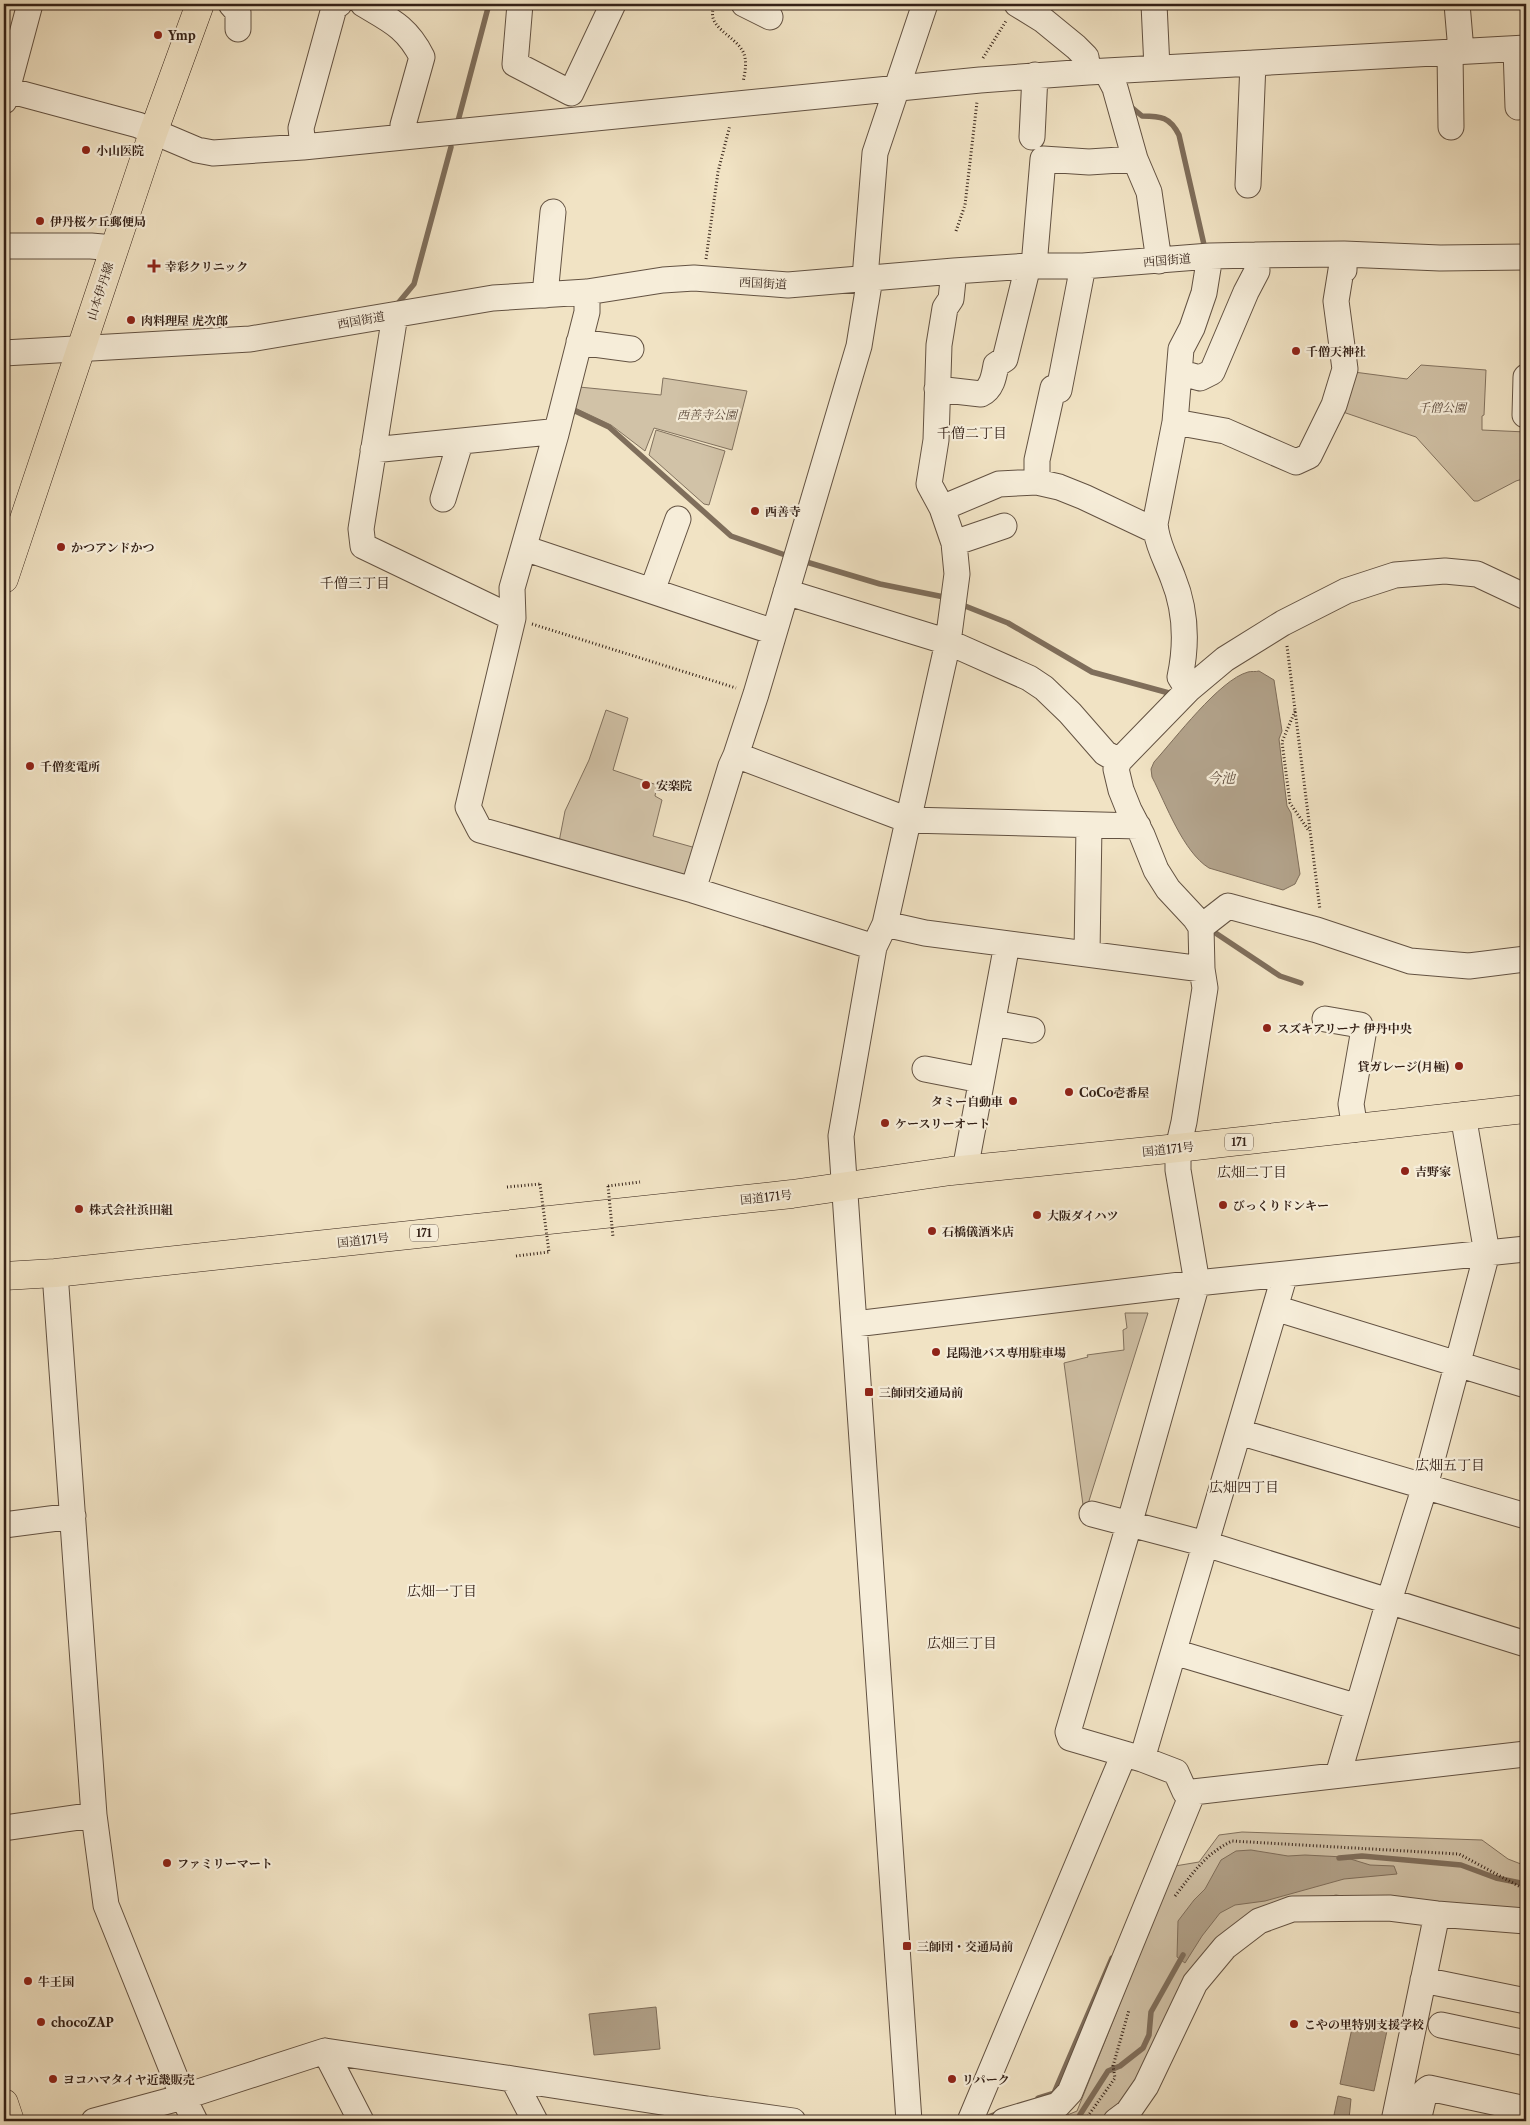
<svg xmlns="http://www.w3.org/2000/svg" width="1530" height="2125" font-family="'Libre Caslon Text','Noto Serif JP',serif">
  <rect width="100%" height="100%" fill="#f1e3c4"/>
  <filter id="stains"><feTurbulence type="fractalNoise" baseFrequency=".004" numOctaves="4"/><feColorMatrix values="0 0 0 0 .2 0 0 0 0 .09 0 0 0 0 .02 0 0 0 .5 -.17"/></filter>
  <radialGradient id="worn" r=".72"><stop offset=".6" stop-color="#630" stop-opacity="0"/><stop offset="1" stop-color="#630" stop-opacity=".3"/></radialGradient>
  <!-- green -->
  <path fill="#d1c2a7" stroke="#82725f" d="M1421,365L1486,370L1484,415L1482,416V430L1526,432V478L1516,481L1478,501H1474L1416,437L1340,411L1354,372L1407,379Z
    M663,378L747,391L732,450L654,428L645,451L611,425L573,407L579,387L661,395Z
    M656,430L725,451L709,505L704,504L649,455Z
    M606,710L628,718L613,770L657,785L655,796L662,800L653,836L696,848L687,877L558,847L565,811L589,760Z
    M1125,1313H1148L1088,1504L1083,1505L1064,1363L1088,1357L1087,1355L1124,1350L1123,1330L1127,1328Z
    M1242,1832L1482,1840L1508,1859L1526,1866V1925L1336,1895L1272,1908L1223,1943L1112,2121H1053L1077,2111L1175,1866L1199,1862L1219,1835Z"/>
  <!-- water -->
  <path fill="#b1a189" stroke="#7f6e5b" d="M1259,671L1274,680L1282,731L1279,739L1287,806L1291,813L1300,874L1295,884L1283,890L1209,868C1183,852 1166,804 1152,777L1151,769L1154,762C1175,739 1219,680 1248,672C1251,671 1256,672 1259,671Z
    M1251,1850L1288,1856L1305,1855L1344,1857L1370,1865L1394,1866L1397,1874L1344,1879L1265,1901L1235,1905L1220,1913L1202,1936L1185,1963L1177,1957L1178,1921L1194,1900L1205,1889L1221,1860L1236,1851Z
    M656,2007L660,2049L594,2055L589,2014Z
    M1354,2019L1388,2026L1374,2091L1340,2084Z
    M1338,2096L1351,2099L1349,2119L1334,2115Z"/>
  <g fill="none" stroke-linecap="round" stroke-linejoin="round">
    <!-- stream -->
    <path stroke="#7f6e5b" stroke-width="5.5" d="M1130,106L1142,116C1161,116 1170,117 1179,135L1205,249
      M458,121L489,4
      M395,307L414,284L451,147
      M573,410L609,427L731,536L788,556
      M803,561L880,584L944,597
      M960,604L1008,623L1092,672L1169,693L1166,697
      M1211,930L1280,976L1301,983
      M1339,1858L1362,1856L1461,1865L1496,1878L1526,1884
      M1038,2098L1054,2093L1112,1958
      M980,2120L999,2113
      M1076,2121L1108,2071L1120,2066L1143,2048L1149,2035L1151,2012L1183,1955"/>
    <!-- minor casing -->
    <g stroke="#635242" stroke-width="27">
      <path id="minor" d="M231,4L238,12V29
        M363,4C390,20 407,27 422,57L403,125L404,137
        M520,4L515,64L571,93L613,4
        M744,4L770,17
        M1017,4L1043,20L1076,47L1086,57L1088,72
        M1154,4L1157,68
        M1457,4L1461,51
        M1516,49L1518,107
        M1450,52L1451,127
        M1106,71L1115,88L1135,159L1149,192L1159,261
        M4,89L138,125L197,150L213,153L303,147L980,80L1088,72L1526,48
        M4,101L30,4
        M1032,137L1035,75
        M303,147L301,128L334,8L339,4
        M1248,185L1253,63
        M4,246H91L114,248
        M1034,266L1043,159L1089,162L1135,159
        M865,278L875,153L925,4
        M587,292V312L556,434L512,588L513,618L468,807L480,830L693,890L874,947
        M545,295L553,212
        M395,315L361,529L363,546L513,618
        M579,342L631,349
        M4,353L250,339L493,298L587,292L663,280L694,278L788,285L954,271L1028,266H1083L1210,256L1256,255L1344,254L1440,258L1526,257
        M1179,375H1189L1200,378L1212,372L1246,292L1257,271L1256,255
        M937,389L981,394C992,389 994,376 996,365L1005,359L1028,266
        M1525,415L1526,377
        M1175,422L1225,431L1296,462L1309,456L1334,405L1345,369L1336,301L1341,270H1344V254
        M373,450L550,432L556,434
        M1037,482V460L1053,388L1059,390L1083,266
        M443,499L460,443
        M942,508L999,484L1037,482L1059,487L1084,497L1156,531C1159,548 1167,562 1173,578C1186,610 1187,644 1180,677L1188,690
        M1156,531L1155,524L1175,422L1181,349L1192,328L1204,293L1210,256
        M954,543L1004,526
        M524,548L774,632
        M652,591L678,519
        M786,592L948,642L1029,678L1044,688L1070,713L1105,753L1119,761
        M736,755L908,820L1138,826
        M693,890L731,766L736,755L756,694L859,346L870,278
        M885,924L925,933L1202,969
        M1201,927L1228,906L1317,930L1410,961L1469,966L1526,959
        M1087,954L1089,825
        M1325,1019L1360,1025L1363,1035L1351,1104L1355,1129
        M993,1023L1032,1030
        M925,1069L981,1080
        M965,1170L1007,944
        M55,1273L94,1815L106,1905L183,2097L195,2121
        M1275,1308L1526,1385
        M855,1324L1197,1283L1526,1249
        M1239,1432L1526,1516
        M1092,1514L1206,1544L1526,1644
        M4,1525L73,1516
        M1174,1652L1358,1707
        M1142,1759L1070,1738L1068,1732L1129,1525L1197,1283L1178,1170V1148L1184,1122L1205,988L1202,969L1201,927L1195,918L1168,889L1156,870L1142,835L1129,810L1121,790L1116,769L1119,761L1188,690L1225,659L1283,623L1346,591L1395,575L1445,571L1477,574L1526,597
        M1338,1775L1389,1601L1425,1486L1487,1253L1463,1115
        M1193,1792H1185L1176,1772L1142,1759L1285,1274
        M4,1828L94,1815
        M1423,1980L1526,2001
        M1441,2025L1526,2043
        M325,2051L513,2079L535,2121
        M513,2079L707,2109L713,2121
        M707,2109L793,2121
        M94,2121L183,2097L325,2051L361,2121
        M909,2121L841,1136L874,947L885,924L948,642L957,574L954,543L942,508L929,484L936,440L939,345L945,308L951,299L954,271
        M970,2121L1124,1754
        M1004,2121L1058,2105L1070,2092L1193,1792L1526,1754
        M1116,2121L1128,2112L1146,2086L1195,1983L1225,1947L1259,1921L1292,1909L1389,1908L1437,1914L1526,1921
        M1394,2121L1437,1914
        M1418,2121L1425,2091L1429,2088L1526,2109"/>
    </g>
    <!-- major casing -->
    <g stroke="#342117" stroke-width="29">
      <path id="major" d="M4,579L153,133L200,4
        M4,2103L10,2121"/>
    </g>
    <!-- highway casing -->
    <g stroke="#342117" stroke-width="29">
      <path id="highway" d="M4,1276L55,1273L792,1194L951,1171L1178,1148L1526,1109"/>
    </g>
    <!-- path -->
    <path stroke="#342117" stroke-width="3" stroke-dasharray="1 2.5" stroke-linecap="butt" d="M715,4C703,28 737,35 744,54C747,63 745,73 743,82
      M983,58L1006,21
      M956,231L965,205L977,102
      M706,259L718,172L730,125
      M532,624L736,688
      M1287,646L1320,910
      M1295,711L1282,742L1290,803L1309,831
      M608,1186L640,1182
      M507,1187L540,1184
      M516,1256L549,1252
      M1175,1896C1193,1873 1205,1854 1232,1841L1459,1854L1526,1890
      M1074,2121L1088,2116L1115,2078L1113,2066L1129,2010"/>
    <!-- minor -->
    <use href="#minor" stroke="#f6edd9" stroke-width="25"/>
    <!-- major -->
    <use href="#major" stroke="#f1e3c4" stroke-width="28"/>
    <!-- highway -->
    <use href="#highway" stroke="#f1e3c4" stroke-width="28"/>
    <!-- path-bridge -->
    <path stroke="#342117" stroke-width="3" stroke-dasharray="1 2.5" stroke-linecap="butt" d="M540,1184L549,1252
      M608,1186L613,1237"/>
  </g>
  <!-- markers -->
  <g fill="#8f2418" stroke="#f6edd9" stroke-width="2">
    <circle cx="158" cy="35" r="5"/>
    <circle cx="86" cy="150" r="5"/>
    <circle cx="40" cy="221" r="5"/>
    <path d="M151.5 258.5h5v5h5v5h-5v5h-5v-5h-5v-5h5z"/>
    <circle cx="131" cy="320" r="5"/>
    <circle cx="1296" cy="351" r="5"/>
    <circle cx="755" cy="511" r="5"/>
    <circle cx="61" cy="547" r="5"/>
    <circle cx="30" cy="766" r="5"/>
    <circle cx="646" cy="785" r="5"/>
    <circle cx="1267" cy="1028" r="5"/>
    <circle cx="1459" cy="1066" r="5"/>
    <circle cx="1069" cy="1092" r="5"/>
    <circle cx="1013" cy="1101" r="5"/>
    <circle cx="885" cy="1123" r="5"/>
    <circle cx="1405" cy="1171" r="5"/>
    <circle cx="1223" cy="1205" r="5"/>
    <circle cx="79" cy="1209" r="5"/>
    <circle cx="1037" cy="1215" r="5"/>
    <circle cx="932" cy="1231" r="5"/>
    <circle cx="936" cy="1352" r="5"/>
    <rect x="864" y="1387" width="10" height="10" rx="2.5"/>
    <circle cx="167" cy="1863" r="5"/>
    <rect x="902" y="1941" width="10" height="10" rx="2.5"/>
    <circle cx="28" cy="1981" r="5"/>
    <circle cx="41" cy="2022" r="5"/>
    <circle cx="1294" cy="2024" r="5"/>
    <circle cx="53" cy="2079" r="5"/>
    <circle cx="952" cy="2079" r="5"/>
  </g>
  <g text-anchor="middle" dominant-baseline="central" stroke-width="4.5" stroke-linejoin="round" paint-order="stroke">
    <!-- shield labels -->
    <g fill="#f6edd9" stroke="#6e5e51" stroke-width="1">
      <rect x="1225" y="1133.5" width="28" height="17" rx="4"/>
      <rect x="410" y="1224.5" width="28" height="17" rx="4"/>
    </g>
    <g font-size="11" font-weight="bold" fill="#342117">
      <text x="1239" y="1142">171</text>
      <text x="424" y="1233">171</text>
    </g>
    <!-- poi labels -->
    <g font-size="12" font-weight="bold" fill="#342117" stroke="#f6edd9" text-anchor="start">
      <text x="168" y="35">Ymp</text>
      <text x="96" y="150">小山医院</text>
      <text x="50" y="221">伊丹桜ケ丘郵便局</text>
      <text x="165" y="266">幸彩クリニック</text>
      <text x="141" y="320">肉料理屋 虎次郎</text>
      <text x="1306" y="351">千僧天神社</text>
      <text x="765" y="511">西善寺</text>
      <text x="71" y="547">かつアンドかつ</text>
      <text x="40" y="766">千僧変電所</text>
      <text x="656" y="785">安楽院</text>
      <text x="1277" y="1028">スズキアリーナ 伊丹中央</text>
      <text x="1449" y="1066" text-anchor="end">貸ガレージ(月極)</text>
      <text x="1079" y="1092">CoCo壱番屋</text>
      <text x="1003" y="1101" text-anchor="end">タミー自動車</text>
      <text x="895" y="1123">ケースリーオート</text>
      <text x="1415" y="1171">吉野家</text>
      <text x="1233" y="1205">びっくりドンキー</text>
      <text x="89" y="1209">株式会社浜田組</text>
      <text x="1047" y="1215">大阪ダイハツ</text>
      <text x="942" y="1231">石橋儀酒米店</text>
      <text x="946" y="1352">昆陽池バス専用駐車場</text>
      <text x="879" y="1392">三師団交通局前</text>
      <text x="177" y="1863">ファミリーマート</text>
      <text x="917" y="1946">三師団・交通局前</text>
      <text x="38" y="1981">牛王国</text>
      <text x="51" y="2022">chocoZAP</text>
      <text x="1304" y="2024">こやの里特別支援学校</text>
      <text x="63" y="2079">ヨコハマタイヤ近畿販売</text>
      <text x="962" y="2079">リパーク</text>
    </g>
    <!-- street labels -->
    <g font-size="12" fill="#342117" stroke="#f6edd9">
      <text transform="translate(1167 260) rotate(-5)">西国街道</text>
      <text transform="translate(763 283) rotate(3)">西国街道</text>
      <text transform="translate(100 291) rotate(-72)">山本伊丹線</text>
      <text transform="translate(361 320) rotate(-10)">西国街道</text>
      <text transform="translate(1168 1149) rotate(-6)">国道171号</text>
      <text transform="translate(766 1197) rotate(-6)">国道171号</text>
      <text transform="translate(363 1240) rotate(-6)">国道171号</text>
    </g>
    <!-- park labels -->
    <g font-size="12" font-style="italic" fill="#5b493b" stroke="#f6edd9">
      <text x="1442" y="407">千僧公園</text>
      <text x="707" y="414">西善寺公園</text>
    </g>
    <!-- neighbourhood labels -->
    <g font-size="14" fill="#342117" stroke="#f6edd9">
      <text x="972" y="433">千僧二丁目</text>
      <text x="355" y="583">千僧三丁目</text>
      <text x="1252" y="1172">広畑二丁目</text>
      <text x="1450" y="1465">広畑五丁目</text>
      <text x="1244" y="1487">広畑四丁目</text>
      <text x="442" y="1591">広畑一丁目</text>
      <text x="962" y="1643">広畑三丁目</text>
    </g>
    <!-- water labels -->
    <g font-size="14" font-style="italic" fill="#604e3f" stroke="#f6edd9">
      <text x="1221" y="778">今池</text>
    </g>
  </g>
  <!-- margin -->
  <rect width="1530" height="2125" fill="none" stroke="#f1e3c4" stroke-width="20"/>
  <rect x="5" y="5" width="1520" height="2115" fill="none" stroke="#342117" stroke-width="2.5"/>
  <rect x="10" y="10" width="1510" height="2105" fill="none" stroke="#342117"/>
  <rect width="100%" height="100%" filter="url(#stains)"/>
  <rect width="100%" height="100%" fill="url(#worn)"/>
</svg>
